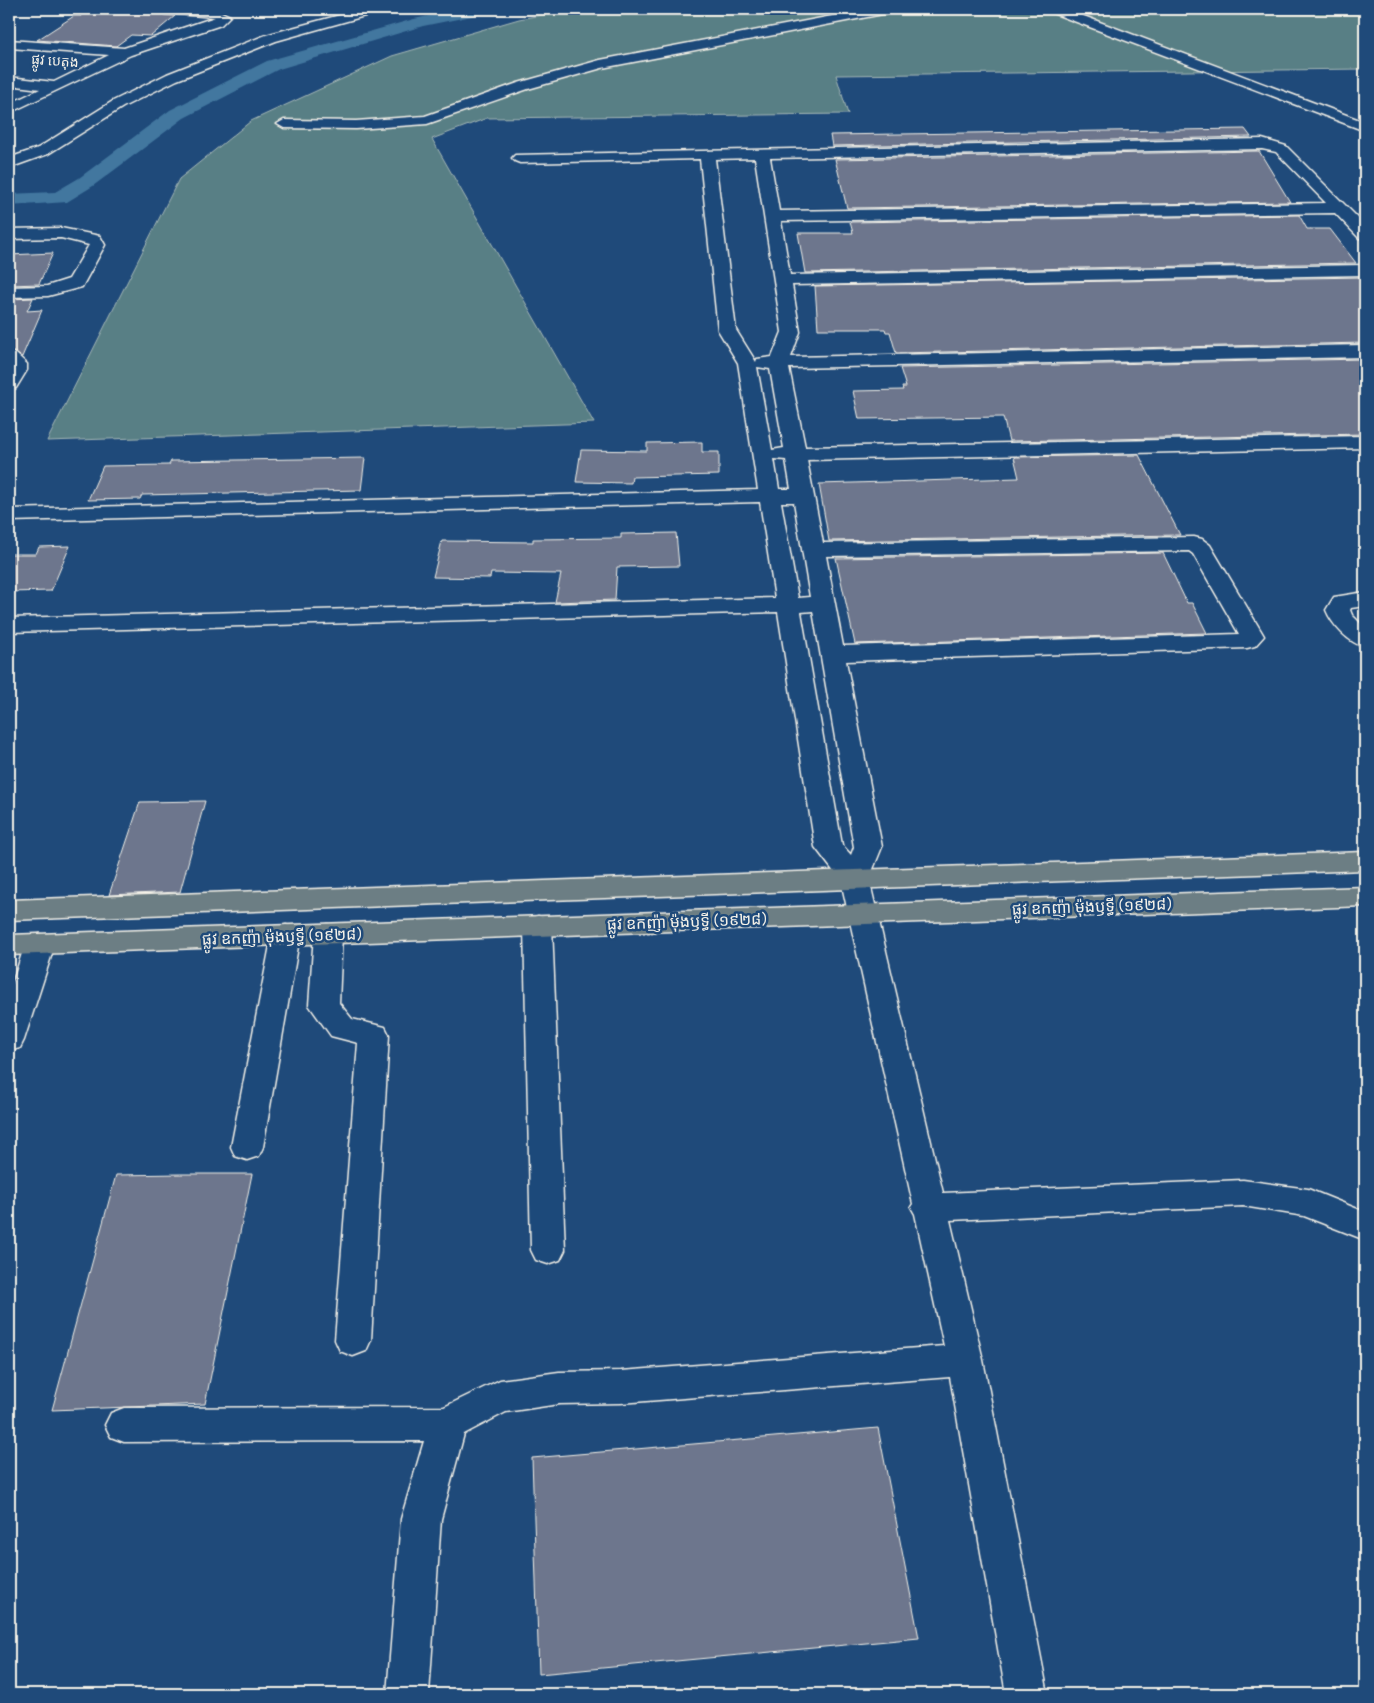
<svg xmlns="http://www.w3.org/2000/svg" width="1374" height="1703" font-family="'Patrick Hand','Noto Sans Khmer',sans-serif">
  <rect width="100%" height="100%" fill="#1f4a7a"/>
  <filter id="ink" filterUnits="userSpaceOnUse"><feTurbulence type="fractalNoise" baseFrequency=".02" numOctaves="2"/><feDisplacementMap in="SourceGraphic" scale="10" xChannelSelector="R" yChannelSelector="G"/><feConvolveMatrix kernelMatrix="1 2 1 2 8 2 1 2 1" color-interpolation-filters="sRGB"/></filter>
  <g filter="url(#ink)">
    <!-- green -->
    <path fill="#597f85" stroke="#a6b8b6" d="M575,9H1365V69L836,75L848,114L487,118L432,139L594,423L47,441L179,179L251,121L392,56L519,19Z"/>
    <g fill="none" stroke-linecap="round" stroke-linejoin="round">
      <!-- canal -->
      <path fill="#42779f" fill-rule="evenodd" d="M462,9H494L492,12L423,26L279,69L184,118L93,186L67,202L9,206V194L55,192L79,178L170,110L267,61L414,19Z"/>
    </g>
    <!-- building -->
    <path fill="#6d768d" stroke="#f4f1e8" d="M81,9H157L164,15L175,16L151,36L131,35L116,46L37,40L74,16H81Z
      M1245,129L1251,137L832,146L830,135Z
      M1259,151L1290,202L847,208L835,159Z
      M1299,215L1307,229H1330L1356,263L805,273L798,233H853L850,222Z
      M53,253L39,284L9,285V255Z
      M1365,277V343L896,353L890,332H886L885,329H818L815,286Z
      M33,298L27,311L42,310L22,357L9,350V299Z
      M1365,359V434L1009,441L1003,417L859,419L853,391L903,390L902,387H906L900,368Z
      M702,442V452H719V475L632,477L631,483L576,482L581,450L647,451V443Z
      M1139,455L1180,535L829,541L819,484L1019,478L1014,457Z
      M365,458L361,490L142,495L140,499L88,500L103,466L169,465L171,461Z
      M676,533L679,566L617,567L615,600L555,602L561,574L491,573L490,578L433,577L442,541L533,542V539L621,538V534Z
      M70,546L51,591L9,592V554H36L39,547Z
      M1163,553L1187,603H1192L1207,633L855,644L836,558Z
      M205,801L180,892L109,895L140,802Z
      M181,1174H252L205,1404L52,1410L116,1175Z
      M878,1428L919,1638L539,1674L532,1458Z"/>
    <g fill="none" stroke-linecap="round" stroke-linejoin="round">
      <!-- minor casing -->
      <g stroke="#f4f1e8" stroke-width="3">
        <path id="minor" d="M159,9H215L230,16L221,25L131,55L9,113V104L40,89L9,85V77L54,82L109,55L9,48V40L124,48L215,17L165,13Z
          M362,9H381L379,12L276,41L177,80L123,107L48,154L9,168V158L38,148L113,101L167,74L266,35Z
          M869,9H894L888,13L602,68L528,89L427,124L356,129L284,128L277,124L284,120L356,121L425,116L518,83L600,60Z
          M1048,9H1065L1365,122V131L1050,12Z
          M1262,139L1286,146L1365,225V239L1359,238L1335,213L781,221L790,275L1365,265V275L792,285L800,332L791,357L1365,345V357L789,368L805,447L1365,436V448L807,460L823,543L1194,537L1202,539L1210,545L1264,636L1255,646L1247,648L846,661L882,847L869,879L943,1193L1243,1180L1308,1189L1365,1212V1240L1304,1216L1243,1206L950,1220L983,1360L1048,1694H1006L950,1377L621,1403L559,1404L506,1412L464,1434L441,1519L429,1694H387L401,1519L424,1441L124,1442L111,1437L105,1425L111,1413L124,1408L444,1407L500,1380L559,1372L621,1371L944,1346L915,1214L911,1207L913,1204L841,881L815,847L778,612L9,632V618L775,598L760,502L9,521V509L758,490L738,363L718,330L700,159L520,163L515,161L512,158L515,155ZM1262,149L1276,152L1326,203L779,211L770,158ZM755,158L782,332L772,357L757,359L756,362L736,330L715,159ZM757,367L770,369L784,448L772,450ZM774,459L786,460L791,489H779ZM781,502H794L810,597L798,598ZM1189,551L1193,554L1239,634L843,646L826,556ZM813,611L854,847L851,855L842,845L801,612Z
          M61,228L100,236L105,245L82,287L48,296L9,297V287L47,286L69,279L89,245L61,238L9,239V229Z
          M9,352L16,354L27,364V370L16,388L9,390Z
          M1365,592V606L1351,608L1350,610L1352,615L1365,628V647C1349,643 1332,625 1326,610L1334,597Z
          M538,916L548,919L552,926L565,1250L560,1260L548,1264L536,1260L531,1250L524,926L528,919Z
          M328,924L338,927L342,934L339,1003L352,1019L385,1027L389,1035L371,1340L366,1351L353,1356L340,1351L335,1340L358,1043L331,1036L309,1005L314,934L318,927Z
          M286,925L296,928L300,935L263,1147L259,1156L247,1160L235,1156L231,1147L272,935L276,928Z
          M40,934L50,937L55,944L24,1040L20,1048L9,1051V994L25,944L30,937Z"/>
      </g>
      <!-- major casing -->
      <g stroke="#f4f1e8" stroke-width="3">
        <path id="major" d="M1365,852V870L9,920V900Z
          M1365,887V906L9,955V935Z"/>
      </g>
      <!-- minor -->
      <use href="#minor" fill="#1f4a7a" fill-rule="evenodd"/>
      <!-- major -->
      <use href="#major" fill="#6c7e84" fill-rule="evenodd"/>
    </g>
  </g>
  <g text-anchor="middle" dominant-baseline="central" stroke-width="5" stroke-linejoin="round" paint-order="stroke">
    <!-- far-street labels -->
    <g font-size="14" fill="#f4f1e8" stroke="#1f4a7a">
      <text transform="translate(55 60) rotate(4)">ផ្លូវ បេតុង</text>
    </g>
    <!-- street labels -->
    <g font-size="16" fill="#f4f1e8" stroke="#1f4a7a">
      <text transform="translate(1092 906) rotate(-2)">ផ្លូវ ឧកញ៉ា ម៉ុងឫទ្ធី (១៩២៨)</text>
      <text transform="translate(687 921) rotate(-2)">ផ្លូវ ឧកញ៉ា ម៉ុងឫទ្ធី (១៩២៨)</text>
      <text transform="translate(282 936) rotate(-2)">ផ្លូវ ឧកញ៉ា ម៉ុងឫទ្ធី (១៩២៨)</text>
    </g>
  </g>
  <!-- margin -->
  <rect width="1374" height="1703" fill="none" stroke="#1f4a7a" stroke-width="30"/>
  <rect x="15" y="15" width="1344" height="1673" fill="none" stroke="#f4f1e8" stroke-width="2" filter="url(#ink)"/>
</svg>
